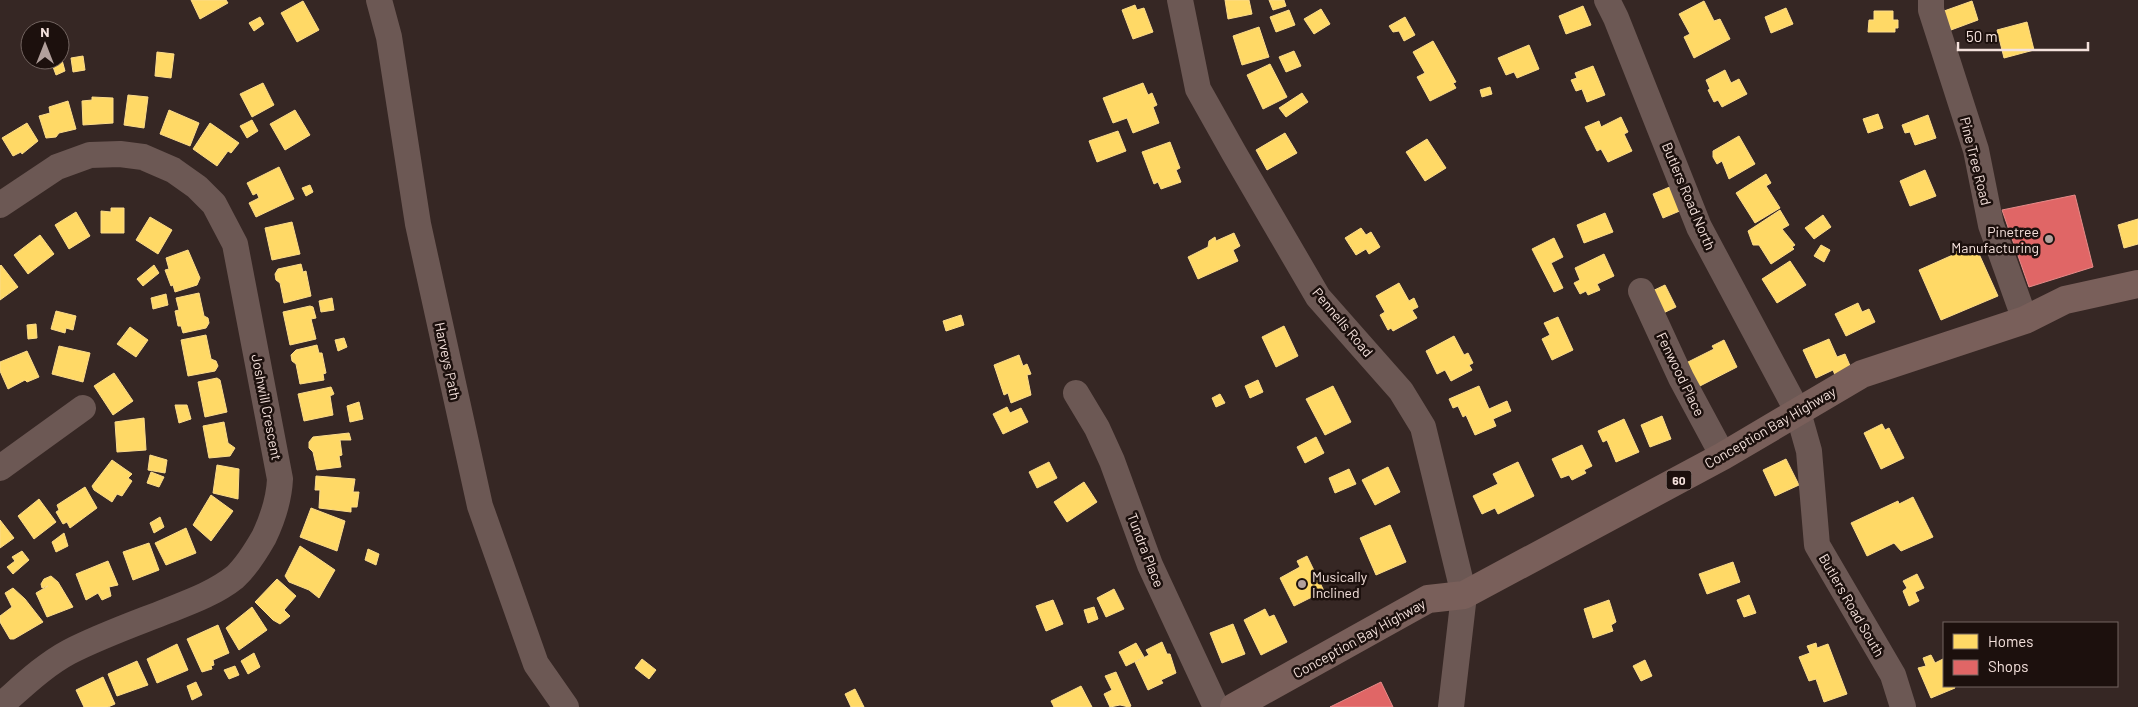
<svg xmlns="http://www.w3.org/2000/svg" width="2138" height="707" font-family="Barlow,sans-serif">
  <rect width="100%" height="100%" fill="#362724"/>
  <!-- homes -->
  <path fill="#ffd966" stroke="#fcdb89" d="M191,0H226L228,3L200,19Z
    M1225,0H1249L1252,14L1228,19Z
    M1269,0H1284L1286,6L1273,10Z
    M303,1L319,30L297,42L281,13Z
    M1704,1L1714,21L1720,19L1730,39L1694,58L1684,37L1690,34L1679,14Z
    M1972,1L1978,20L1951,30L1944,11Z
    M1135,5L1137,10L1144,8L1153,32L1133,39L1122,10Z
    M1583,6L1591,25L1566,34L1559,16Z
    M1786,8L1793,24L1771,33L1765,17Z
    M1321,9L1330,24L1314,34L1304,19Z
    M1289,10L1295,25L1276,32L1270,17Z
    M1874,11H1893V20H1898V28H1895V32H1868L1869,20H1874Z
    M260,17L264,24L254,31L249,23Z
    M1405,17L1415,35L1404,41L1399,31L1393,32L1389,26Z
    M2027,22L2034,50L2004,58L1997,30Z
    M1259,27L1269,57L1242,65L1233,36Z
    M1433,41L1456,82L1453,83L1456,88L1430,101L1417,77L1425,73L1413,52Z
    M1529,45L1539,69L1517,78L1514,72L1506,75L1498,58Z
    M1294,51L1301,66L1286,72L1279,57Z
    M157,52L174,54L171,78L155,76Z
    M83,56L85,70L73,72L71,58Z
    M62,60L65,71L56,75L52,64Z
    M1270,64L1287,97L1263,109L1247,75Z
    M1593,66L1605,95L1587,102L1582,89L1576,91L1571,80L1577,78L1575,73Z
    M1725,70L1731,83L1739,79L1747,94L1722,107L1718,100L1714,102L1708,90L1710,89L1706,80Z
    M263,83L274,105L252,117L240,94Z
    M1143,83L1148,95L1152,93L1157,105L1153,107L1159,123L1133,133L1127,118L1113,123L1103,98Z
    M1490,87L1492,94L1482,97L1480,90Z
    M1302,93L1308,102L1286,117L1279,108Z
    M128,95L148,97L144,128L124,125Z
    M92,97L113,98V123L83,125L82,101L92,100Z
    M68,101L76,129L59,133L56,137L46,138L39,116L50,113L49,107Z
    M169,110L199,123L190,146L160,134Z
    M295,110L310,135L285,150L270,124Z
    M1878,114L1883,128L1868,133L1863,119Z
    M1928,115L1936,138L1915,145L1910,132L1905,133L1902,125Z
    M1621,117L1628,132L1624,134L1632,151L1608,162L1601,149L1597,151L1585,127L1599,121L1601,127Z
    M252,120L258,131L247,138L240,126Z
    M27,123L38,141L22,154L21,152L13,156L2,138Z
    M210,123L239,143L231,153L228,151L217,166L193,149Z
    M1118,131L1126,151L1097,162L1089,141Z
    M1285,133L1297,153L1267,170L1256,150Z
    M1739,136L1755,164L1729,179L1722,161L1717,164L1713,157V151Z
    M1427,139L1446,168L1425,181L1406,152Z
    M1170,142L1180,168L1176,170L1181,182L1161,189L1158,182L1154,184L1142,152Z
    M279,167L294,199L256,217L249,203L259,198L257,193L253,195L247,183Z
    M1925,170L1936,196L1910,206L1900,181Z
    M1766,174L1771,183L1766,186L1780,208L1755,223L1736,193Z
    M310,185L313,192L306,196L302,188Z
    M1672,186L1682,210L1663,218L1653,194Z
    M111,208H124V233H101V211L111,212Z
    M1780,210L1789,225L1782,229L1795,245L1792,247L1794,249L1771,264L1759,245H1753L1748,231Z
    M76,212L90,236L69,249L55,225Z
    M1605,213L1613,232L1584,243L1577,225Z
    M1823,215L1831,227L1814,239L1805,228Z
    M150,217L172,230L158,254L136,240Z
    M2138,219V244L2124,248L2118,225Z
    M292,222L300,254L272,260L265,228Z
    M1361,228L1366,235L1371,232L1380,247L1369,254L1366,249L1356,255L1345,238Z
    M2074,228L2081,253L2049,263L2042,238Z
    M1234,233L1240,246L1233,250L1238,261L1198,279L1188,257L1208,247L1209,241L1215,237L1216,241Z
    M40,235L54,254L28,274L14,255Z
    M1554,238L1563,257L1551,263L1563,288L1554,292L1532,249Z
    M1962,244L1964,250L1975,245L1998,296L1941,320L1919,270L1955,254L1952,249Z
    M1821,245L1830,250L1824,262L1814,256Z
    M188,250L200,278L197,285L175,292L173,285L171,286L165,270L169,269L166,258Z
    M1604,254L1614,276L1597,284L1600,290L1588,295L1586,291L1580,294L1574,283L1580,280L1575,268Z
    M1790,261L1806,285L1777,303L1762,279Z
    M301,264L303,272L306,271L311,296L284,303L280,283L276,280L275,274L278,269Z
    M1,265L18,287L0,300V266Z
    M154,265L159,273L143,286L137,279Z
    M1399,283L1409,301L1414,298L1418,307L1412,310L1417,318L1393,331L1391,328L1388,330L1380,315L1385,312L1376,296Z
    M1665,285L1676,307L1657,316L1646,294Z
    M199,293L204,316L208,318L209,323L206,328L183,333L181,326H178L175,311L179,310L176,298Z
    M166,294L168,305L153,309L151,298Z
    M332,298L334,310L321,312L319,301Z
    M1858,303L1862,312L1869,309L1875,322L1846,336L1835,314Z
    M310,306L313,307L316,318L311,319L316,339L290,345L283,312Z
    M56,311L76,316L73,330L66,328L65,333L51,329Z
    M961,315L964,325L946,331L943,321Z
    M1558,317L1573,350L1552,360L1542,339L1550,335L1544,323Z
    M36,324L37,338L28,339L27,325Z
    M1284,326L1298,356L1276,367L1262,337Z
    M130,327L148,340L136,357L117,344Z
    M206,335L211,359L216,361L218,366L215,371L188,376L181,340Z
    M1454,336L1464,355L1468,353L1473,363L1469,365L1472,370L1451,381L1445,370L1437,374L1426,351Z
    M344,338L347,347L338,351L335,340Z
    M1829,339L1837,357L1845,354L1851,368L1835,375L1833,370L1816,378L1803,350Z
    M1724,340L1737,367L1696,388L1684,364L1714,349L1712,346Z
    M317,345L319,353H322L326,373L323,374L324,380L300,384L296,364L292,361L291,355L296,350Z
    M59,346L90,353L83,382L52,374Z
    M27,351L39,377L27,382L25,380L8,389L0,371V362Z
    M1019,355L1023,366L1027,364L1031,374L1027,375L1031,395L1011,403L1008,393L1004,395L994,365Z
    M114,373L133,401L113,415L94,386Z
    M217,378L220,380L227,412L205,417L198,382Z
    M1258,380L1263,392L1250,398L1245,386Z
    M1333,386L1351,422L1325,435L1306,399Z
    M1479,386L1489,409L1507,401L1511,411L1493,419L1496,426L1475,435L1466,415L1463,417L1458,406L1453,408L1449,399Z
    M331,387L334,394L330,396L333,415L304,421L298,394Z
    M1220,394L1225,403L1216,407L1212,398Z
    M359,402L363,419L350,422L347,406Z
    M175,405H187L191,419L179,423Z
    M1007,407L1010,413L1021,408L1028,422L1003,434L993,414Z
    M1662,416L1671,439L1650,447L1641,425Z
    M144,418L146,450L117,452L115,422Z
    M1624,419L1639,452L1616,462L1607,440L1603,442L1598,431Z
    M224,422L228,443L235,448L230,456L209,458L203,426Z
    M1882,424L1885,430L1889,428L1904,458L1881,469L1864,433Z
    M349,433L351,440H340L342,455L339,456L341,467L317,470L313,452L309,448V442L313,437Z
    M1316,437L1324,453L1305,463L1297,447Z
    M1582,445L1592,466L1584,470L1586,473L1572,480L1569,475L1561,478L1552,459Z
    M150,455L167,460L165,473L148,470Z
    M1786,459L1799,485L1775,496L1763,470Z
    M112,460L132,474L128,478L132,481L122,496L117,494L112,502L94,490L92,486Z
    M1049,462L1057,478L1037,488L1029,472Z
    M1518,462L1534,496L1498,514L1495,508L1482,514L1473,496L1498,484L1493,474Z
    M217,465L239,469L238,499L213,493Z
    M1388,467L1400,492L1375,505L1362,480Z
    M1349,469L1356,484L1335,493L1329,478Z
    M151,472L164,477L159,487L147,483Z
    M316,476L355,479L353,492H359L357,507H351V512L319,508L320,490H315Z
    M1084,482L1097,502L1067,522L1054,502Z
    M85,487L97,508L70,528L67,522L63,524L56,512L59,510L57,505Z
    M211,495L233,511L211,541L193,525Z
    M1913,497L1933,537L1901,551L1894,543L1867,556L1851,523L1898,501L1899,504Z
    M39,499L56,522L34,539L18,516Z
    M311,508L345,521L337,551L300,537Z
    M160,517L164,527L154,533L150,523Z
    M0,520L14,538L0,548Z
    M1390,525L1406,562L1376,575L1360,538Z
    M186,528L196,553L166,565L155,543Z
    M64,533L68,546L56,552L52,542Z
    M149,543L159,570L133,580L123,552Z
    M300,546L335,570L319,598L309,590L289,582L285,576Z
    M368,549L379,554L376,565L365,560Z
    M22,551L29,560L13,574L7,567L15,561L12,557Z
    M1307,556L1324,591L1294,606L1280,578L1300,567L1297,561Z
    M108,561L118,585L109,587L111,596L102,600L98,593L86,600L76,574Z
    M1733,562L1740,582L1707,594L1699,574Z
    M1917,574L1924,588L1915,592L1919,601L1909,606L1903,591L1907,588L1903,581Z
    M51,576L58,582L73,607L47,617L36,593L48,586L42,588L41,584L44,579Z
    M277,579L296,596L284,610L290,616L280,624L273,620L255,602Z
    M13,588L25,599L43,622L14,639H10L0,622V616L12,607L5,593Z
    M1114,589L1124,609L1106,617L1097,598Z
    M1749,595L1756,613L1744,617L1737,600Z
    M1053,600L1063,624L1046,631L1036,606Z
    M1609,600L1616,622L1611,625L1613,631L1593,638L1584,609Z
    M252,607L267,630L239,650L226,628Z
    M1094,607L1098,619L1088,623L1084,610Z
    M1265,609L1269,617L1274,615L1287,642L1261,655L1244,620Z
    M1233,624L1245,654L1222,663L1210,633Z
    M218,625L229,653L213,660L214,665L211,666L212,669L202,672L187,639Z
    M1162,642L1167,654H1170L1176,673L1161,680L1163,683L1148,690L1135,662L1149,655L1146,650Z
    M1136,643L1144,657L1126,666L1119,652Z
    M1816,643L1817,648L1828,644L1847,694L1824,702L1816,679L1809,681L1799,657L1810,653L1807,646Z
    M177,644L188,670L157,683L147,659Z
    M254,653L260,667L248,674L241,661Z
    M1931,655L1935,663L1943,659L1944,662V686H1954L1955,688L1931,698L1918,668L1926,666L1923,658Z
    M642,659L656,670L649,679L635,668Z
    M1645,660L1652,676L1641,681L1633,666Z
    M137,661L148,685L117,696L108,674Z
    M235,666L239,675L229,679L224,670Z
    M1116,672L1131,706L1129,707L1120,705L1110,707L1104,694L1112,690L1105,676Z
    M103,677L115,704L108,707H84L76,690Z
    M196,682L202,695L192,700L187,686Z
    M1081,686L1092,707H1054L1051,701Z
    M855,689L864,707H851L845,694Z"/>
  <!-- shops -->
  <path fill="#e06666" stroke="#e68b89" d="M2075,195L2093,267L2029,287L2002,210Z
    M1381,682L1393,707H1330Z"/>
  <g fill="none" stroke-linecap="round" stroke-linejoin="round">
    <!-- minor -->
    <path stroke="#6c5854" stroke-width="26" d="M379,0L389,37L418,224L480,506L536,664L566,707
      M1180,0L1198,89L1234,153L1318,297L1401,391L1423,427L1464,595L1451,707
      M1607,0L1616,18L1699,227L1798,412L1809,451L1817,545L1893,675L1903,707
      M1931,0V10L1976,150L1991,225L2025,320
      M0,205L57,167L90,155L120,154L143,157L173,170L197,187L214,204L235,244L280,479C279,500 273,518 264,537C256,551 247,566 235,577C215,593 190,602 167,611C134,624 100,636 69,652C43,666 22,687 0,706
      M1641,291L1681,378L1723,456
      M1076,393L1097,428L1112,461L1150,565L1216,707
      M0,468L83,408"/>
    <!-- major -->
    <path stroke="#795f5a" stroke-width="28" d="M1234,707L1428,599L1464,595L1723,456L1862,374L2025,320L2065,300L2138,284"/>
  </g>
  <!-- markers -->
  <g fill="#b2a09c" stroke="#1c100d" stroke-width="2">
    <circle cx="2049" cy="239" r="5"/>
    <circle cx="1302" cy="584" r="5"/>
  </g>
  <g text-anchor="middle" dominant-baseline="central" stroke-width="5" stroke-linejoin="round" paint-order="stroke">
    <!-- shield labels -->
    <rect fill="#1c100d" stroke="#b3a29e" stroke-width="1" x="1666.5" y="470.5" width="25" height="19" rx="4"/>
    <g font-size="12" font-weight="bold" fill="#f4e1dc">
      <text x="1679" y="480">60</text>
    </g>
    <!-- street labels -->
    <g font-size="14" fill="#f4e1dc" stroke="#1c100d">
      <text transform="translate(1976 161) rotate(76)">Pine Tree Road</text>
      <text transform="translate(1689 196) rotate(67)">Butlers Road North</text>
      <text transform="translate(1343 322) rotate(50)">Pennells Road</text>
      <text transform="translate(448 361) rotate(78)">Harveys Path</text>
      <text transform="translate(1681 374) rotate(64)">Fenwood Place</text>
      <text transform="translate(267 407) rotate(79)">Joshwill Crescent</text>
      <text transform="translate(1770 427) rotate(-30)">Conception Bay Highway</text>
      <text transform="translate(1146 550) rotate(69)">Tundra Place</text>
      <text transform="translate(1852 605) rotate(60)">Butlers Road South</text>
      <text transform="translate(1359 638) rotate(-29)">Conception Bay Highway</text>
    </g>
    <!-- poi labels -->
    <g font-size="14" fill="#f4e1dc" stroke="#1c100d" text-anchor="end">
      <text x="2039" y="231">Pinetree<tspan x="2039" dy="16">Manufacturing</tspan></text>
      <text x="1312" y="576" text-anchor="start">Musically<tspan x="1312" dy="16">Inclined</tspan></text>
    </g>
  </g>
  <!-- legend -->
  <rect x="1943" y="622" width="175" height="65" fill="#1c100d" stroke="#726460"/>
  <rect x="1953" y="634" width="25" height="15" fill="#ffd966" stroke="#726460"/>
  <text x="1988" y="647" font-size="15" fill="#f4e1dc">Homes</text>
  <rect x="1953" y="660" width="25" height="15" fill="#e06666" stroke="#726460"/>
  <text x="1988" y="672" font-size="15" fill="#f4e1dc">Shops</text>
  <!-- north arrow -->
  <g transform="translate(45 45)"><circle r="24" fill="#1c100d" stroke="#726460"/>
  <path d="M0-4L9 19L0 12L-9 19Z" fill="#b2a09c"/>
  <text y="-8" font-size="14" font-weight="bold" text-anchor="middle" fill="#f4e1dc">N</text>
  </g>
  <!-- scale -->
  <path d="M1958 42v8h130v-8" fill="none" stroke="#f4e1dc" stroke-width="2.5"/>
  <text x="1966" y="42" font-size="15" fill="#f4e1dc" stroke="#1c100d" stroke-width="4" paint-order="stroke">50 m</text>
</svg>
